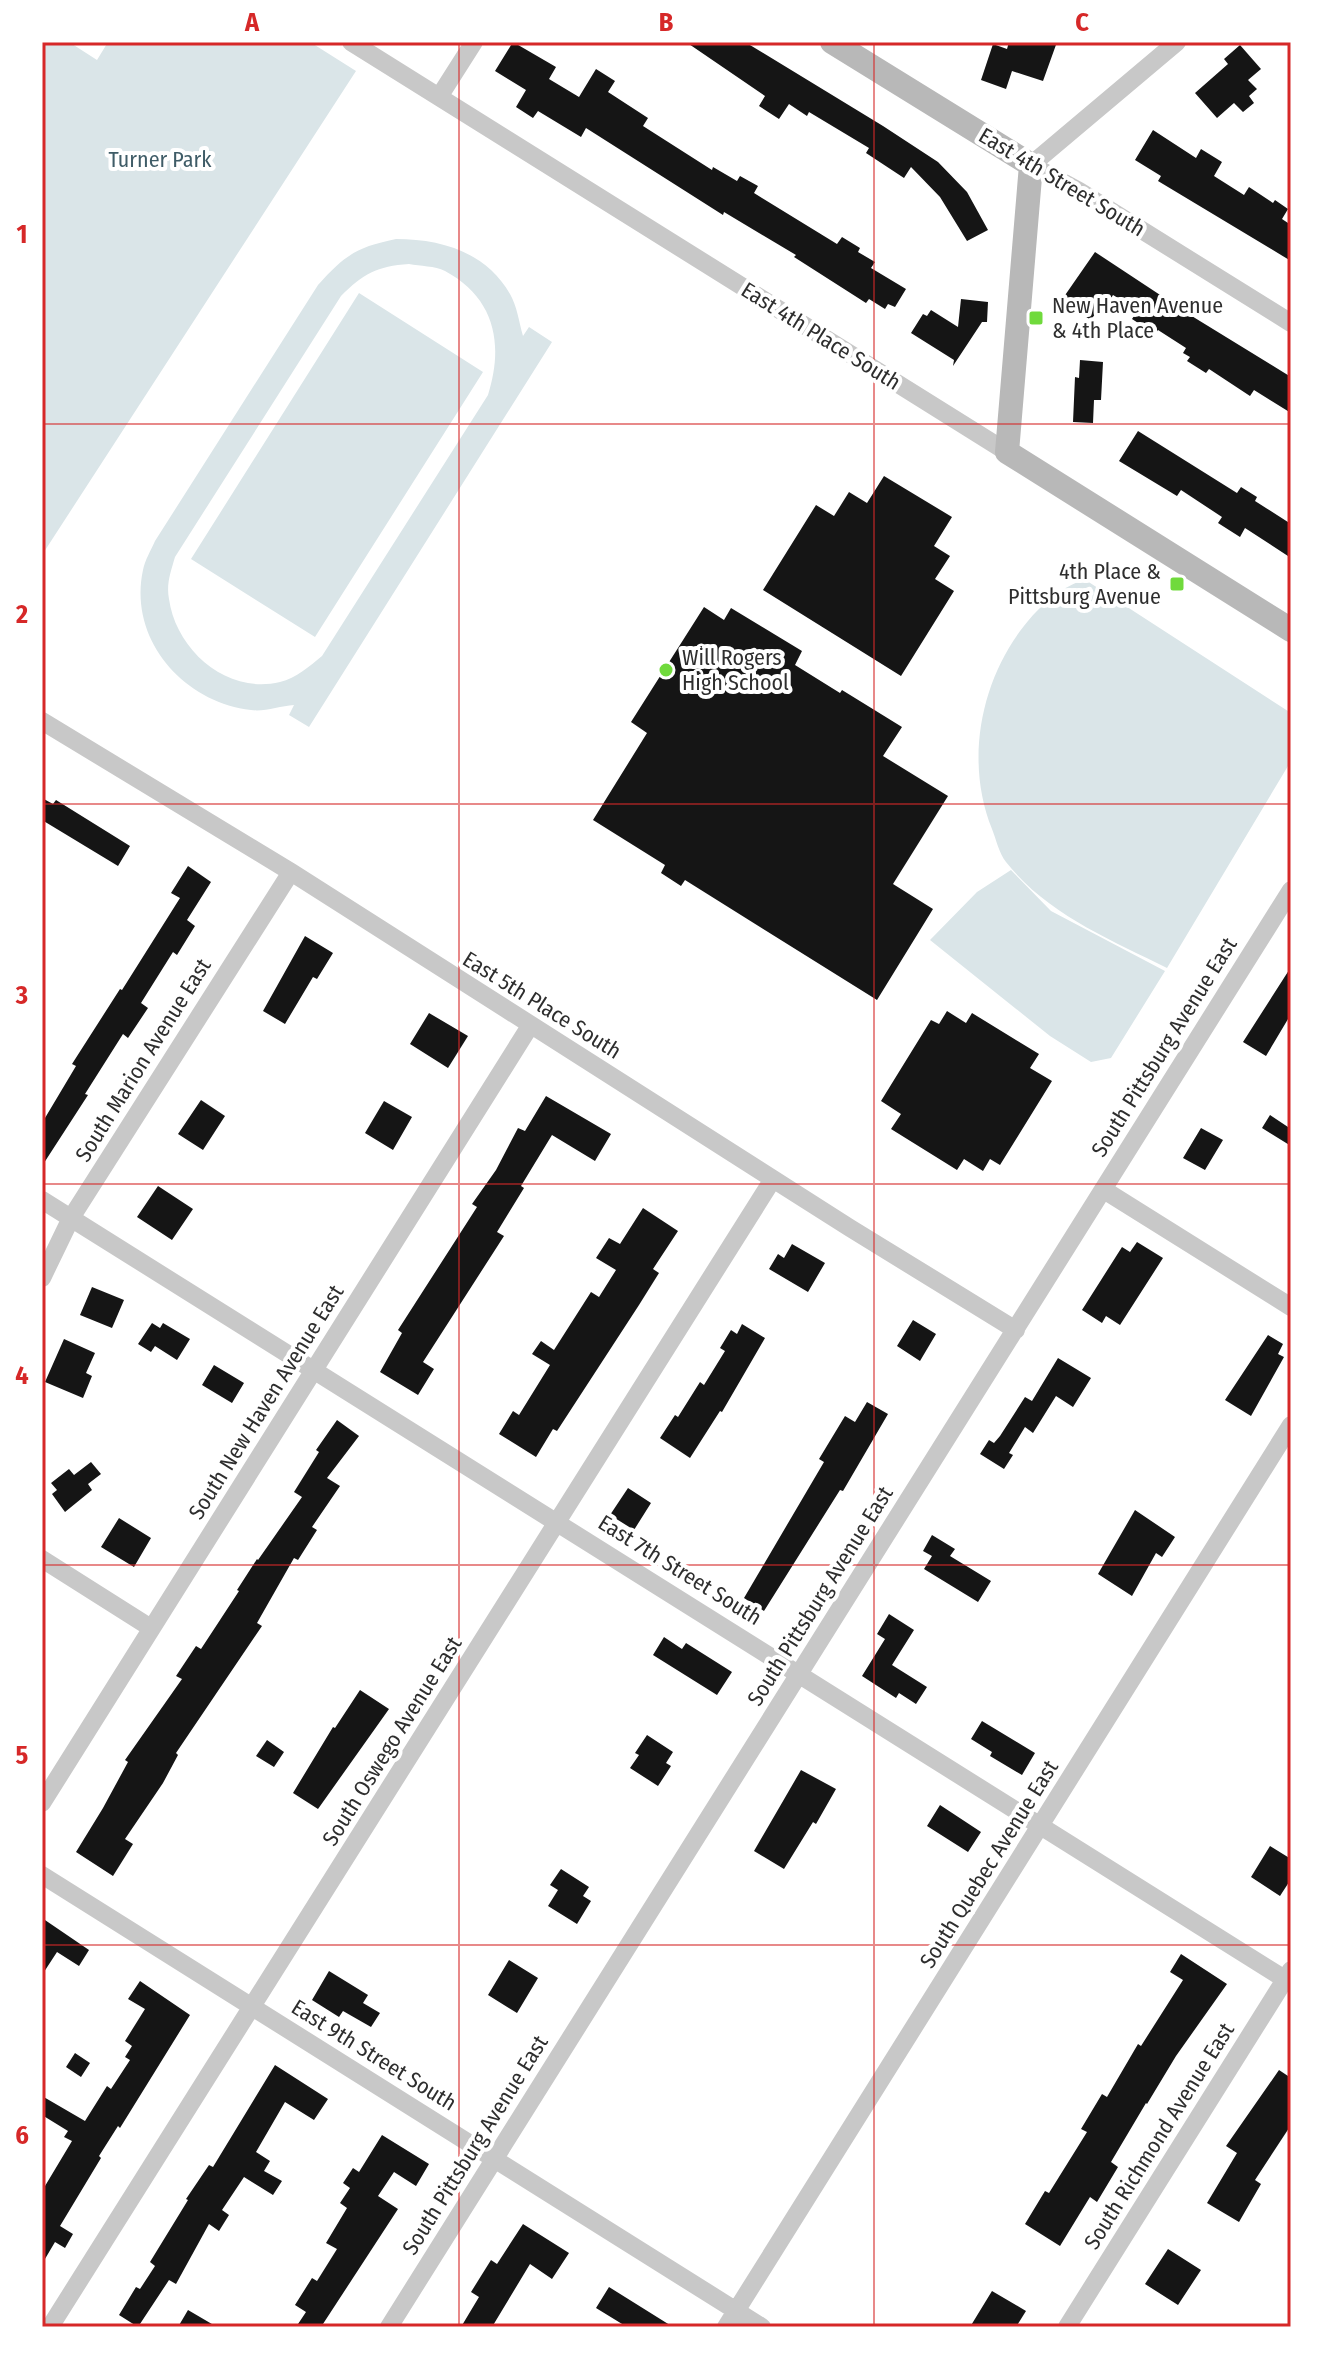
<svg xmlns="http://www.w3.org/2000/svg" width="1333" height="2369" font-family="'Fira Sans Condensed',sans-serif">
  <rect width="100%" height="100%" fill="#fff"/>
  <!-- green -->
  <path fill="#dae5e8" fill-rule="evenodd" d="M42,42H69L97,60L108,42H310L356,71L42,555Z
    M396,239C441,239 486,252 510,294C517,306 519,322 523,336L529,327L552,342L309,727L289,715L294,705C280,706 264,712 251,710C183,702 128,639 143,570C145,560 151,550 155,541L318,285C345,255 357,247 396,239ZM409,264C420,266 435,266 445,271C495,298 504,344 488,395L322,656C310,666 296,678 280,682C227,695 176,650 169,599C166,584 171,571 175,557L341,296C363,274 377,266 409,264Z
    M359,293L483,372L315,637L191,559Z
    M1084,579L1291,713V761L1167,968C1109,939 1047,914 1006,862C999,853 996,839 992,829C960,750 987,651 1052,597C1061,589 1074,584 1084,579Z
    M1011,870L1051,911L1165,971L1111,1058L1091,1062L1050,1036L930,940L977,892Z"/>
  <!-- building -->
  <path fill="#151515" d="M513,42L556,67L549,79L579,97L596,69L615,81L608,92L648,118L643,126L712,170L713,167L737,181L740,176L758,186L754,193L837,244L842,237L860,248L858,252L875,262L871,268L906,289L895,307L888,304L885,309L869,299L866,303L794,257L796,255L724,212L723,215L586,128L581,137L538,111L533,118L516,107L526,90L495,71Z
    M686,42H745L883,126L938,162L967,192L988,230L967,241L940,197L911,167L904,178L866,153L869,148L809,112L807,116L789,104L779,119L759,106L765,96Z
    M1009,42H1057L1043,81L1012,71L1006,89L981,80L993,44L1007,49Z
    M1240,45L1261,69L1248,80L1257,89L1249,96L1254,103L1243,112L1234,103L1217,118L1195,93L1228,64L1224,59Z
    M1153,130L1196,158L1201,149L1222,162L1214,176L1244,195L1249,187L1273,203L1275,200L1288,209L1282,219L1291,225V261L1158,181L1161,176L1135,160Z
    M1095,252L1195,318L1291,377V413L1254,390L1250,396L1209,369L1206,373L1187,361L1190,357L1183,353L1186,348L1158,330L1155,334L1132,319L1138,310L1113,295L1102,313L1097,311L1091,320L1061,301Z
    M961,299L988,302L987,322H982L953,366L954,360L911,333L923,314L927,316L931,310L958,327Z
    M1080,360L1103,362L1101,400H1094L1093,423L1073,422L1075,377L1079,378Z
    M1138,431L1237,493L1241,487L1257,497L1255,501L1291,524V558L1245,528L1240,537L1218,523L1222,517L1181,490L1177,496L1119,461Z
    M884,476L952,517L934,546L950,556L935,579L954,591L901,676L763,590L816,505L834,516L849,492L867,503Z
    M704,607L724,620L731,608L802,651L795,665L840,693L842,690L902,727L883,756L948,796L893,884L933,909L877,1000L685,880L681,886L661,873L665,865L593,820L647,733L631,722Z
    M42,798L53,804L56,800L130,846L118,866L42,820Z
    M188,866L211,882L187,920L195,926L177,955L173,952L141,1003L148,1008L128,1038L123,1034L85,1094L88,1095L42,1166V1123L76,1066L72,1064L120,989L122,990L180,898L171,893Z
    M305,936L333,953L317,979L313,977L285,1024L263,1011Z
    M1291,967V1014L1266,1056L1243,1042Z
    M947,1011L966,1023L972,1013L1039,1054L1030,1068L1052,1081L1000,1165L990,1159L983,1171L964,1159L957,1170L891,1129L901,1114L881,1101L931,1020L939,1024Z
    M429,1013L468,1036L448,1068L410,1044Z
    M546,1096L611,1134L595,1161L552,1135L521,1186L524,1188L497,1232L504,1236L423,1362L434,1369L418,1395L380,1372L402,1333L398,1330L477,1207L472,1204L496,1170L518,1128L525,1131Z
    M201,1100L225,1116L203,1150L178,1134Z
    M384,1101L412,1117L393,1150L365,1133Z
    M1270,1115L1291,1129V1146L1262,1128Z
    M1201,1128L1223,1140L1205,1170L1183,1158Z
    M158,1186L193,1209L172,1240L137,1217Z
    M643,1208L678,1231L653,1269L659,1273L639,1305L557,1431L553,1429L536,1457L499,1434L513,1411L519,1415L550,1365L532,1354L541,1341L554,1350L591,1292L599,1297L616,1270L596,1258L609,1238L620,1244Z
    M1137,1242L1163,1258L1120,1325L1106,1316L1102,1323L1082,1310L1122,1247L1130,1252Z
    M792,1244L825,1263L808,1292L769,1269L778,1254L784,1258Z
    M92,1287L124,1300L112,1328L80,1315Z
    M913,1320L936,1334L920,1361L897,1346Z
    M152,1323L160,1328L163,1323L190,1339L177,1360L155,1346L151,1352L138,1344Z
    M742,1324L765,1338L722,1412L720,1411L690,1458L660,1438L675,1415L678,1417L700,1382L704,1385L725,1351L720,1348L731,1330L737,1334Z
    M1268,1335L1283,1344L1278,1354L1284,1357L1251,1416L1225,1400Z
    M64,1339L95,1353L86,1373L92,1376L83,1398L45,1382Z
    M1058,1358L1091,1378L1073,1407L1056,1396L1033,1433L1025,1427L1009,1453L1013,1455L1004,1469L980,1454L989,1440L994,1443L1000,1436L1025,1397L1032,1401Z
    M214,1365L244,1383L232,1403L202,1385Z
    M867,1402L888,1414L843,1491L840,1490L764,1611L744,1598L824,1462L819,1459L845,1416L855,1422Z
    M337,1420L359,1436L327,1478L340,1486L312,1527L317,1530L298,1560L294,1558L257,1623L262,1626L176,1753L178,1755L163,1783L125,1839L133,1844L113,1876L76,1852L103,1808L128,1762L125,1760L182,1679L176,1676L196,1646L201,1649L239,1591L237,1590L257,1559L258,1560L302,1497L294,1492L319,1452L316,1450Z
    M91,1462L101,1474L88,1484L92,1490L65,1512L52,1494L57,1490L51,1483L69,1469L74,1475Z
    M628,1488L651,1503L634,1530L610,1515Z
    M1135,1510L1175,1537L1162,1557L1156,1553L1132,1596L1098,1574Z
    M119,1518L151,1538L134,1567L101,1547Z
    M932,1535L955,1549L950,1556L991,1581L978,1602L924,1569L932,1556L923,1551Z
    M889,1614L914,1630L892,1665L927,1687L916,1704L899,1693L896,1698L862,1676L885,1639L877,1634Z
    M664,1637L682,1649L686,1643L732,1672L717,1695L653,1655Z
    M360,1690L389,1709L318,1809L293,1793L333,1727L335,1728Z
    M982,1721L1035,1753L1022,1775L990,1756L992,1752L971,1739Z
    M647,1735L673,1752L666,1763L671,1766L658,1786L630,1768L639,1755L635,1753Z
    M267,1740L284,1752L274,1767L256,1756Z
    M801,1770L836,1789L816,1824L813,1822L784,1869L754,1851Z
    M940,1805L981,1832L968,1852L927,1826Z
    M1270,1846L1291,1859V1879L1280,1896L1251,1877Z
    M561,1869L589,1887L583,1896L591,1901L577,1924L548,1906L558,1890L550,1885Z
    M42,1918L89,1950L79,1966L57,1952L42,1975Z
    M1181,1954L1227,1984L1176,2056L1147,2104L1146,2103L1111,2162L1118,2167L1097,2202L1090,2197L1060,2246L1025,2224L1045,2191L1049,2193L1087,2132L1081,2129L1102,2094L1107,2097L1138,2044L1141,2046L1183,1980L1170,1972Z
    M509,1960L538,1978L517,2013L488,1995Z
    M329,1971L368,1995L363,2003L380,2013L371,2027L343,2011L339,2017L312,2000Z
    M140,1981L190,2015L120,2128L118,2126L99,2156L101,2158L60,2226L73,2234L65,2248L55,2242L42,2264V2191L72,2141L64,2137L68,2131L42,2115V2096L85,2121L107,2086L111,2089L130,2060L125,2057L132,2046L125,2041L145,2009L128,1999Z
    M75,2053L90,2063L81,2077L66,2067Z
    M275,2065L328,2099L314,2120L285,2102L256,2152L270,2161L264,2171L282,2181L273,2195L244,2177L222,2210L229,2215L219,2231L209,2224L176,2284L169,2280L138,2327L119,2315L136,2287L140,2289L155,2266L150,2262L188,2200L186,2199L209,2165L213,2167Z
    M1279,2070L1291,2078V2125L1255,2180L1261,2184L1239,2222L1207,2203L1237,2153L1226,2146Z
    M382,2135L429,2164L416,2186L394,2172L378,2196L398,2209L321,2327H296L306,2312L295,2305L312,2278L317,2281L337,2249L326,2243L347,2208L340,2203L350,2188L343,2183L353,2168L359,2172Z
    M523,2224L569,2253L552,2279L530,2264L492,2327H461L479,2297L471,2292L491,2260L497,2264Z
    M1168,2249L1201,2270L1178,2305L1145,2284Z
    M609,2287L673,2327H627L596,2308Z
    M992,2291L1026,2311L1016,2327H970Z
    M188,2310L217,2327H178Z"/>
  <g fill="none" stroke-linecap="round" stroke-linejoin="round">
    <!-- street -->
    <path stroke="#c8c8c8" stroke-width="18" d="M351,42L1007,452
      M1177,42L1031,165L1079,191L1291,323
      M439,97L474,42
      M42,721L291,872L850,1228L1016,1330
      M1104,1190L1291,1307
      M42,1200L1291,1983
      M42,1278L71,1218L291,872
      M42,1559L151,1628
      M42,1803L530,1026
      M42,1875L762,2327
      M50,2327L773,1179
      M389,2327L1291,890
      M726,2327L1291,1425
      M1067,2327L1291,1970"/>
    <!-- secondary -->
    <path stroke="#b8b8b8" stroke-width="24" d="M832,42L1031,165L1007,452L1291,630"/>
  </g>
  <!-- grid -->
  <path fill="none" stroke="#d62828" stroke-width="2" stroke-opacity="0.55" d="M459,42V2327M874,42V2327M42,424H1291M42,804H1291M42,1184H1291M42,1565H1291M42,1945H1291"/>
  <!-- markers -->
  <g fill="#70da3c" stroke="#fff" stroke-width="3">
    <rect x="1028" y="310" width="16" height="16" rx="4"/>
    <rect x="1169" y="576" width="16" height="16" rx="4"/>
    <circle cx="666" cy="670" r="8"/>
  </g>
  <g text-anchor="middle" dominant-baseline="central" stroke-width="8" stroke-linejoin="round" paint-order="stroke">
    <!-- park labels -->
    <g font-size="22" fill="#3f5c67" stroke="#fff">
      <text x="160" y="159">Turner Park</text>
    </g>
    <!-- street labels -->
    <g font-size="22" fill="#2e2e2e" stroke="#fff">
      <text transform="translate(1062 182) rotate(31)">East 4th Street South</text>
      <text transform="translate(821 336) rotate(32)">East 4th Place South</text>
      <text transform="translate(542 1005) rotate(32)">East 5th Place South</text>
      <text transform="translate(1164 1047) rotate(-58)">South Pittsburg Avenue East</text>
      <text transform="translate(143 1060) rotate(-58)">South Marion Avenue East</text>
      <text transform="translate(266 1402) rotate(-58)">South New Haven Avenue East</text>
      <text transform="translate(680 1570) rotate(32)">East 7th Street South</text>
      <text transform="translate(820 1596) rotate(-58)">South Pittsburg Avenue East</text>
      <text transform="translate(392 1741) rotate(-58)">South Oswego Avenue East</text>
      <text transform="translate(989 1864) rotate(-58)">South Quebec Avenue East</text>
      <text transform="translate(374 2055) rotate(32)">East 9th Street South</text>
      <text transform="translate(1159 2136) rotate(-58)">South Richmond Avenue East</text>
      <text transform="translate(475 2145) rotate(-58)">South Pittsburg Avenue East</text>
    </g>
    <!-- poi labels -->
    <g font-size="22" fill="#2e2e2e" stroke="#fff" text-anchor="start">
      <text x="1052" y="305">New Haven Avenue<tspan x="1052" dy="25">&amp; 4th Place</tspan></text>
      <text x="1161" y="571" text-anchor="end">4th Place &amp;<tspan x="1161" dy="25">Pittsburg Avenue</tspan></text>
      <text x="682" y="657">Will Rogers<tspan x="682" dy="25">High School</tspan></text>
    </g>
  </g>
  <!-- border -->
  <rect width="1333" height="2369" fill="none" stroke="#ffffff" stroke-width="88"/>
  <rect x="44" y="44" width="1245" height="2281" fill="none" stroke="#d62828" stroke-width="3"/>
  <g font-size="26" text-anchor="middle" font-weight="bold" fill="#d62828">
    <text x="252" y="31">A</text>
    <text x="666" y="31">B</text>
    <text x="1082" y="31">C</text>
    <text x="22" y="243">1</text>
    <text x="22" y="623">2</text>
    <text x="22" y="1004">3</text>
    <text x="22" y="1384">4</text>
    <text x="22" y="1764">5</text>
    <text x="22" y="2144">6</text>
  </g>
</svg>
